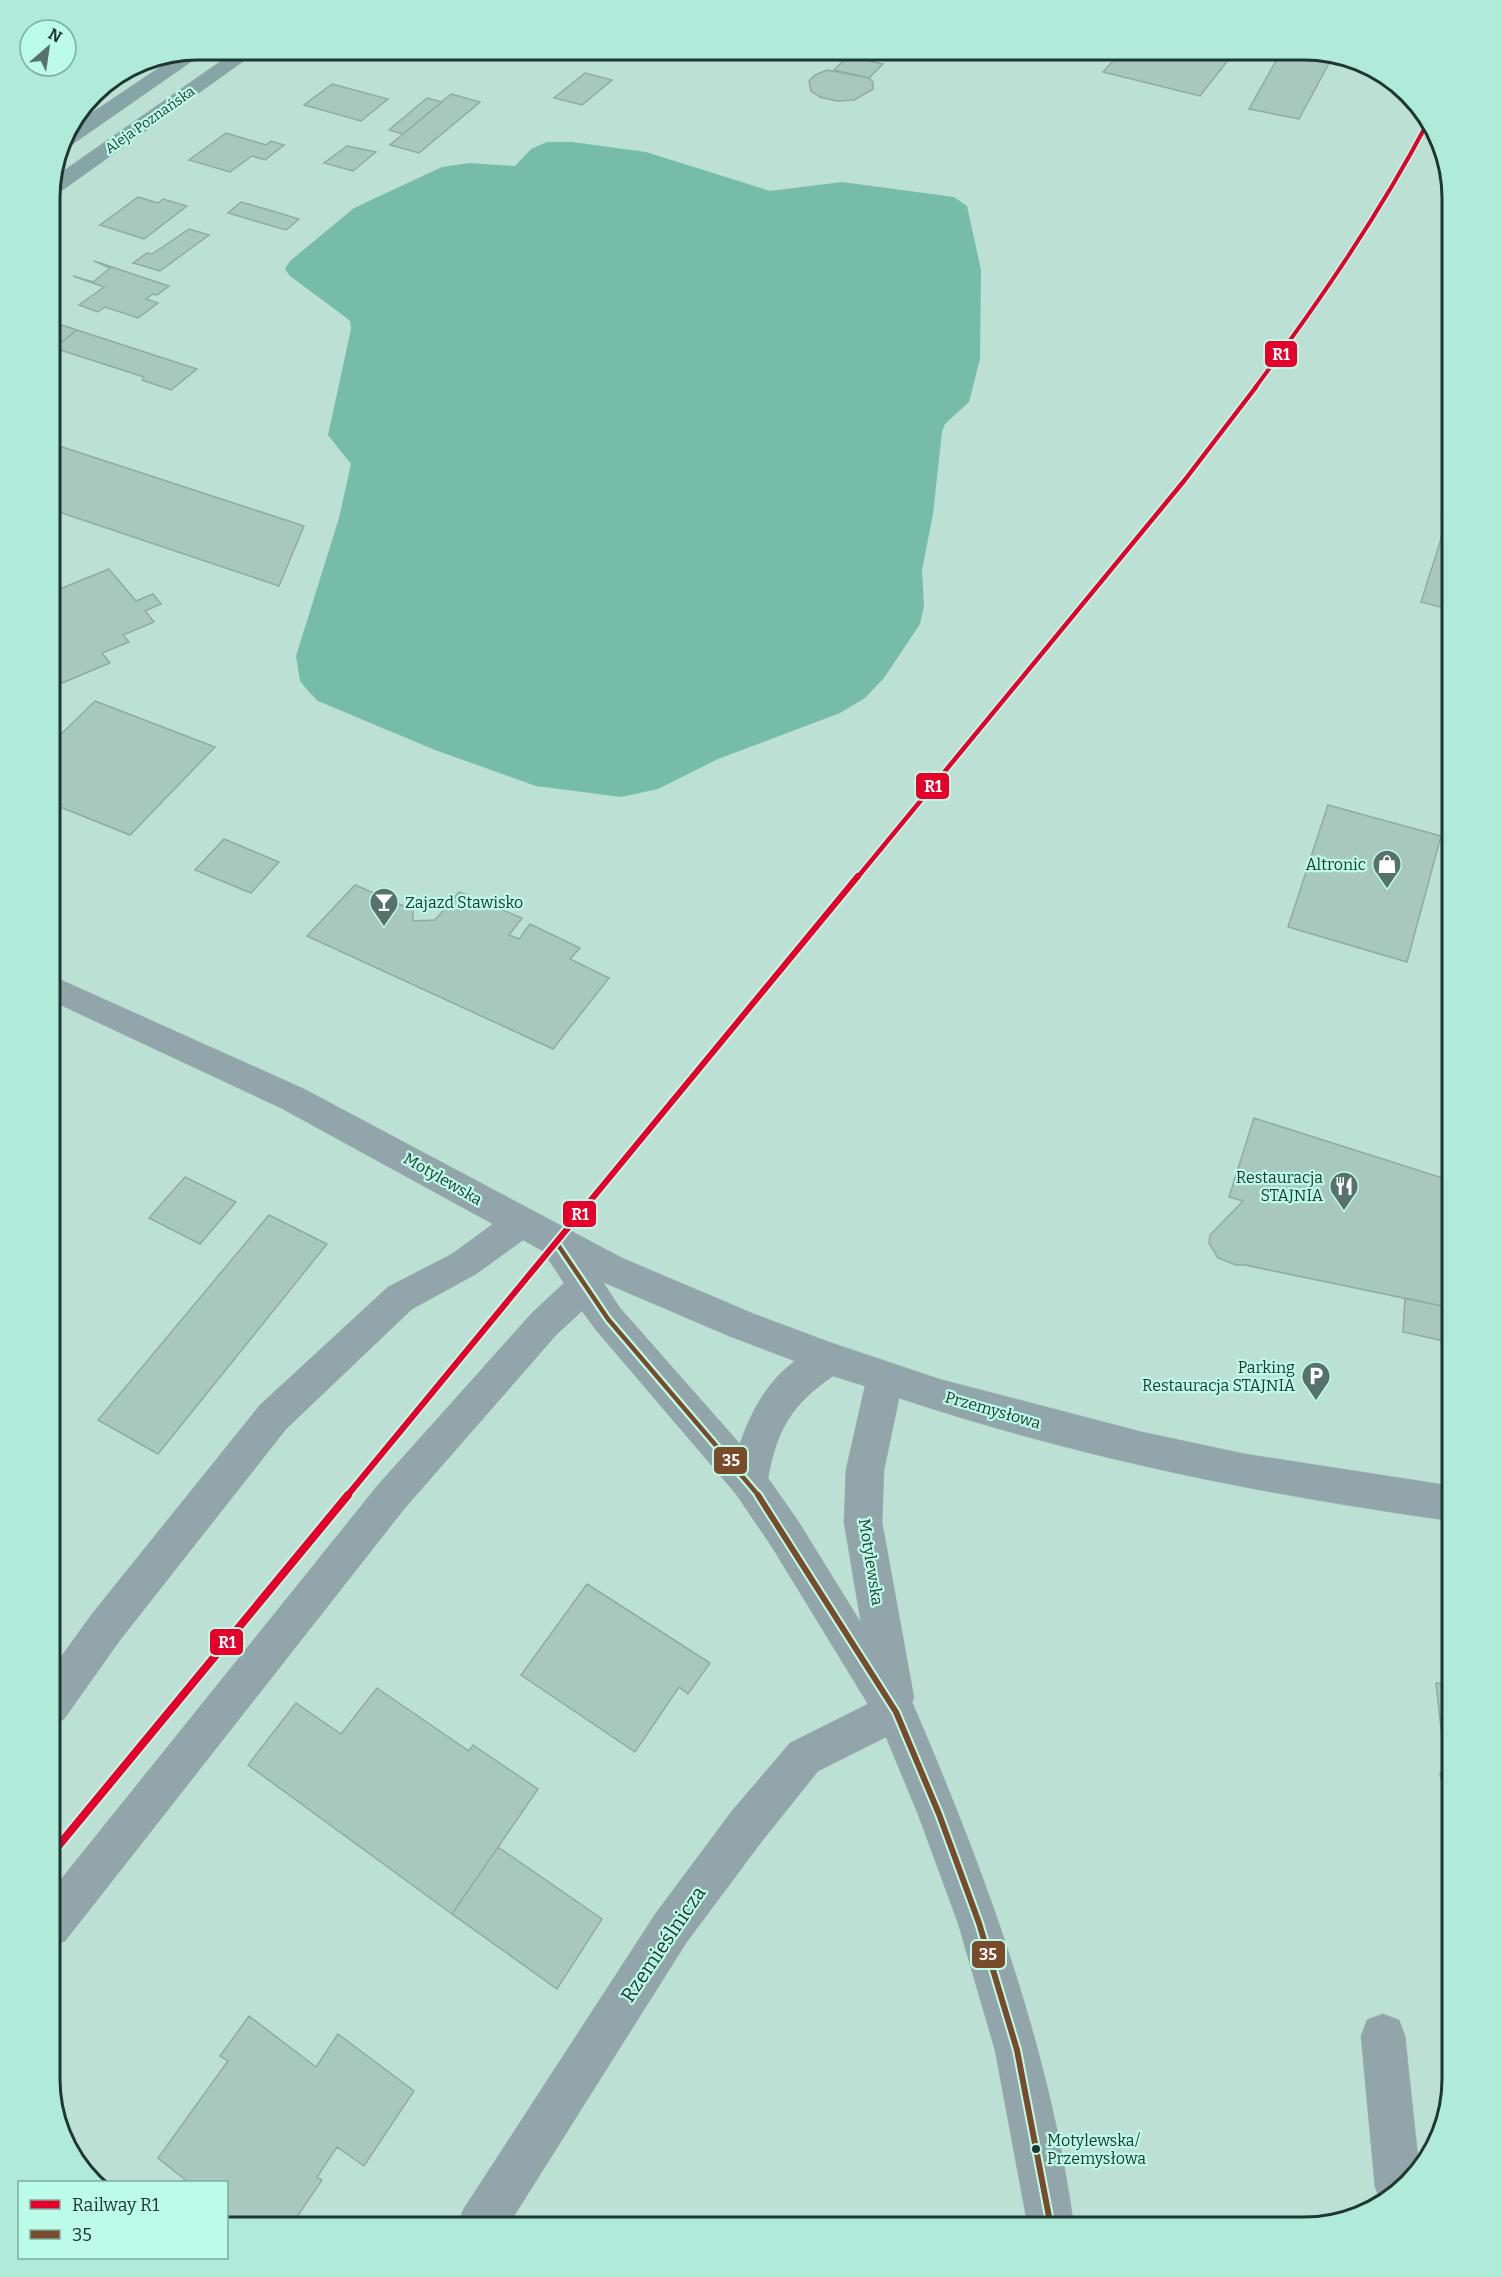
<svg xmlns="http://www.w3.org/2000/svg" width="1502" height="2277" font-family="Bitter,serif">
  <rect width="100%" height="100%" fill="#bde0d5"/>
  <!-- water -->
  <path fill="#77bca8" d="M547,142H572L646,152L770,191L842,182L954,197L967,206L981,270L980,359L969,402L945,424L942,432L933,514L922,570L924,606L920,624L884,678L865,698L840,713L718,759L658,789L621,797L536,786L435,750L318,701L309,692L300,681L296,656L339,518L351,464L328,435L351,329L350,321L344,316L290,276L285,269L290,261L354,208L442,167L469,163L515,166L531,149Z"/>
  <!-- building -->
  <path fill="#a8c8be" stroke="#8faba2" stroke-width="1.5" d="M986,50H1029L1022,58Z
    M1123,50H1236L1200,96L1103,72Z
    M1282,50H1313L1333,56L1299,119L1249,109Z
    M848,56L883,64L869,78L834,70Z
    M827,70L869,78L873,82V89L854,100L837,101L820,97L811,91L809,81L815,75Z
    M585,73L612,80L582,105L554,98Z
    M332,84L388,99L361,121L304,105Z
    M451,94L480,102L419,153L390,145Z
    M427,98L442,102L403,134L389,130Z
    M226,133L266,145L271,141L284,145L265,160L252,156L230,172L189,160Z
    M347,146L376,152L353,171L324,163Z
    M138,197L158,203L163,199L187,206L144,239L100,225Z
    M241,202L269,210L299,219L286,230L228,213Z
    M189,229L209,235L160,271L133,263L147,253L152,254Z
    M94,261L169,286L157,295L153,294L146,299L158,303L138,318L105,307L98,312L79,305L104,287L73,276L93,282L110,268Z
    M50,321L77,330L50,351Z
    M77,330L197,369L171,390L142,380L144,377L54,348Z
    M50,443L304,526L279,586L50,509Z
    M1450,491H1452V610L1421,602L1448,517H1441Z
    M109,569L136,601L153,594L161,604L145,611L154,622L123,635L129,642L102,653L110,663L50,688V604L55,602L50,593Z
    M95,701L215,747L130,835L50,803V745Z
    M1328,805L1441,836L1407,962L1288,927Z
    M224,839L279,862L251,893L195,870Z
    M355,885L413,910V921L435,920L459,892L522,918L509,935L519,939L530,924L580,948L570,959L609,978L553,1049L307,936Z
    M1254,1118L1452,1181V1219L1447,1243L1452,1245V1285L1447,1307L1245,1265H1236L1218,1258L1209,1243L1210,1235L1243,1201L1229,1197Z
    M185,1177L236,1202L200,1244L149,1218Z
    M269,1215L327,1244L158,1454L98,1420Z
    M1405,1298L1447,1307L1444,1341L1403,1332Z
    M587,1584L710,1663L688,1694L679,1687L635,1752L521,1675Z
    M1436,1683L1452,1685V1834L1446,1779H1441L1440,1773L1446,1774Z
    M377,1688L469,1751L473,1745L538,1789L452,1914L248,1765L296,1703L341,1734Z
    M498,1847L602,1919L557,1989L452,1914Z
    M249,2016L316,2067L338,2034L414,2091L364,2166L337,2147L317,2177L322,2180L290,2227H242L226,2214V2182H188L158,2158L228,2061L220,2056Z"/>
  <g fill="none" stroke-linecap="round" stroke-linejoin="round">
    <!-- minor casing -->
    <g stroke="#a0bcb3" stroke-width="1">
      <path id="minor" d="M50,975L304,1089L622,1258L754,1314L829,1342L939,1379L1142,1432L1245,1454L1452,1486V1521C1264,1495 1079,1458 899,1398L884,1470L882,1522L914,1698L912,1702C985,1872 1049,2044 1074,2227H1028L995,2050L958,1923L918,1814L886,1737L818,1771L762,1841L686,1943L507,2227H457L463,2210L656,1913L732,1811L790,1743L868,1704L772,1547L736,1494L596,1330L582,1311L556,1335L404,1509L65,1941L50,1947V1893L378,1485L532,1313L564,1283L543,1251L523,1240L476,1274L412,1309L286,1429L120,1640L64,1719L50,1725V1672L92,1614L260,1405L388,1287L452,1254L493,1224L281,1108L50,1000ZM603,1282L729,1336L795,1361C767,1382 751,1411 740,1444L620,1308ZM833,1376L865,1386L846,1470L844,1522L861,1623L798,1521L768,1478C777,1429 792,1404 833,1376Z
        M1383,2014L1399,2020L1405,2036L1419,2167L1382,2204L1375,2187L1361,2036L1367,2020Z"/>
    </g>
    <!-- major casing -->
    <g stroke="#a0bcb3" stroke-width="1">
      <path id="major" d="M198,49L208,50L67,148L59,150L69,128L181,53Z
        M237,50H259L57,194L50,196L52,179Z"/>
    </g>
    <!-- minor -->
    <use href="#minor" fill="#91a5ab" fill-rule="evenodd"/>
    <!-- major -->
    <use href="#major" fill="#87a4a7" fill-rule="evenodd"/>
    <!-- bus-1-far1 casing -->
    <g stroke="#bcfbe7" stroke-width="9">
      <path id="bus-1-far1" d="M556,1242L608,1319L759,1496"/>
    </g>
    <!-- bus-1 casing -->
    <g stroke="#bcfbe7" stroke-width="10">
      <path id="bus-1" d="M758,1495L896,1712L939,1814L979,1923L1017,2050L1051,2227"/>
    </g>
    <!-- bus-1-far1 -->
    <use href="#bus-1-far1" stroke="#7a4b2a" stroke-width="4.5"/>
    <!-- bus-1 -->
    <use href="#bus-1" stroke="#7a4b2a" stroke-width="6"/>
    <!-- rail-1-far3 casing -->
    <g stroke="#bcfbe7" stroke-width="7">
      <path id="rail-1-far3" d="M1255,388C1319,302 1379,215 1429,120"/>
    </g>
    <!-- rail-1-far2 casing -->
    <g stroke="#bcfbe7" stroke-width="8">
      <path id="rail-1-far2" d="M857,878L1184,481L1256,387"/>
    </g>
    <!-- rail-1-far1 casing -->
    <g stroke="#bcfbe7" stroke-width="10">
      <path id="rail-1-far1" d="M347,1496L858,876"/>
    </g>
    <!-- rail-1 casing -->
    <g stroke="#bcfbe7" stroke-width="12">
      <path id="rail-1" d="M50,1856L348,1495"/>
    </g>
    <!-- rail-1-far3 -->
    <use href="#rail-1-far3" stroke="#e4002b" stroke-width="4"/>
    <!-- rail-1-far2 -->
    <use href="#rail-1-far2" stroke="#e4002b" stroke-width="4.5"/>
    <!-- rail-1-far1 -->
    <use href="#rail-1-far1" stroke="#e4002b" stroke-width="6"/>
    <!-- rail-1 -->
    <use href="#rail-1" stroke="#e4002b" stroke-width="8"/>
  </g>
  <!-- icons -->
  <defs>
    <g id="shop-pin" transform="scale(1.5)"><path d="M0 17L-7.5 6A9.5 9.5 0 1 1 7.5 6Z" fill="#56726a" stroke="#bcfbe7"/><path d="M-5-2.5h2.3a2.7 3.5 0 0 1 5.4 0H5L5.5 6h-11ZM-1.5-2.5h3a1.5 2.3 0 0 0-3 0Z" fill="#fff"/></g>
    <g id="bar-pin" transform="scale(1.5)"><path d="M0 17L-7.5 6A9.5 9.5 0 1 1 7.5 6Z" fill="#56726a" stroke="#bcfbe7"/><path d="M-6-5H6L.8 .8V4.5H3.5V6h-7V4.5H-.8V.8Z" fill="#fff"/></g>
    <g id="restaurant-pin" transform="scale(1.5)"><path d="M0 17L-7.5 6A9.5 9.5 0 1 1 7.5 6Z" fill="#56726a" stroke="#bcfbe7"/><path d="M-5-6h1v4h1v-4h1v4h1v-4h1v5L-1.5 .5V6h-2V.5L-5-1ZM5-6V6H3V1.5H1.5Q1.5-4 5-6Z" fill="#fff"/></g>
    <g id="parking-pin" transform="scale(1.5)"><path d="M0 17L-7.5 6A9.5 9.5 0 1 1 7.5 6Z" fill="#56726a" stroke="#bcfbe7"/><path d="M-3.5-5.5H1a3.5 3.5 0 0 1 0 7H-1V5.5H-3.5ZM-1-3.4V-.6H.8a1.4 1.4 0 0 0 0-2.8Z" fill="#fff"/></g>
  </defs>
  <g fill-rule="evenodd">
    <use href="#shop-pin" x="1387" y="864"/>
    <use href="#bar-pin" x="384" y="902"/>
    <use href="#restaurant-pin" x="1344" y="1186"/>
    <use href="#parking-pin" x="1316" y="1376"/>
  </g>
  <!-- markers -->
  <circle fill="#1e3730" stroke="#bcfbe7" stroke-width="2" cx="1036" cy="2149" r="5"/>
  <g text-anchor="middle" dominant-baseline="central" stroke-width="4.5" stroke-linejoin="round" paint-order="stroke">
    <!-- far-street labels -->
    <g font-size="14" fill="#1e3730" stroke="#bcfbe7">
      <text transform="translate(150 120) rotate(-35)">Aleja Poznańska</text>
    </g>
    <!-- poi labels -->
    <g font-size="16" fill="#1e3730" stroke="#bcfbe7" text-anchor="end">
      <text x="1366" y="864">Altronic</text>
      <text x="405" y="902" text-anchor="start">Zajazd Stawisko</text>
      <text x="1323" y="1177">Restauracja<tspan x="1323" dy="18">STAJNIA</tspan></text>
      <text x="1295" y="1367">Parking<tspan x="1295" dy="18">Restauracja STAJNIA</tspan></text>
    </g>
    <!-- street labels -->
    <g font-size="16" fill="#1e3730" stroke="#bcfbe7">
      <text transform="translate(443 1179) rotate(30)">Motylewska</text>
      <text transform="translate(993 1410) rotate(16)">Przemysłowa</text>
      <text transform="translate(871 1562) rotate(81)">Motylewska</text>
    </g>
    <!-- near-bus labels -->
    <g font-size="16" fill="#1e3730" stroke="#bcfbe7" text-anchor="start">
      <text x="1047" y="2140">Motylewska/<tspan x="1047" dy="18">Przemysłowa</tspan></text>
    </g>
    <!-- near-street labels -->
    <g font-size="20" fill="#1e3730" stroke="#bcfbe7">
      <text transform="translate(663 1944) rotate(-56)">Rzemieślnicza</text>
    </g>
  </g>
  <!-- crop -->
  <path d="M0 0H1502V2277H0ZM198 60H1304A138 138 0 0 1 1442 198V2079A138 138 0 0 1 1304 2217H198A138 138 0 0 1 60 2079V198A138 138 0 0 1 198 60Z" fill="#afebd8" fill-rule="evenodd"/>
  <path fill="none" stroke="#1e3730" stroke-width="3" d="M198 60H1304A138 138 0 0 1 1442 198V2079A138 138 0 0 1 1304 2217H198A138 138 0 0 1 60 2079V198A138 138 0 0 1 198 60Z"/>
  <g stroke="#bcfbe7" stroke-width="2">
    <rect x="1264" y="340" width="34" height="28" rx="6" fill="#e4002b"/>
    <rect x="915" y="772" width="35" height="28" rx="6" fill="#e4002b"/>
    <rect x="562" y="1200" width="35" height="28" rx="6" fill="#e4002b"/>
    <rect x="713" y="1446" width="35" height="29" rx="6" fill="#7a4b2a"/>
    <rect x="209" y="1628" width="35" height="28" rx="6" fill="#e4002b"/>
    <rect x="971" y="1940" width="35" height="29" rx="6" fill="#7a4b2a"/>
  </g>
  <g font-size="16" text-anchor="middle" font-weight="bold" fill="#fff">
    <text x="1281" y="360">R1</text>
    <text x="933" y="792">R1</text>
    <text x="580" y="1220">R1</text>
    <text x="731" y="1466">35</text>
    <text x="227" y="1648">R1</text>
    <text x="988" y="1960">35</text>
  </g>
  <!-- legend -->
  <rect x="18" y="2181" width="210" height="78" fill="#bcfbe7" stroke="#7dad9e" stroke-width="1.5"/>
  <rect x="30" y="2200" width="30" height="9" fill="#e4002b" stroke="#7dad9e" stroke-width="1.5"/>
  <text x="72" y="2211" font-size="18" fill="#1e3730">Railway R1</text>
  <rect x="30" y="2230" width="30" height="9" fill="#7a4b2a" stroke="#7dad9e" stroke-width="1.5"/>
  <text x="72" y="2241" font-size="18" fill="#1e3730">35</text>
  <!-- north arrow -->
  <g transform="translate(48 48) rotate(29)"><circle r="28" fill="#bcfbe7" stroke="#7dad9e" stroke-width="1.5"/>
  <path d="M0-4.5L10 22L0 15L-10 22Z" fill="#56726a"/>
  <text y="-9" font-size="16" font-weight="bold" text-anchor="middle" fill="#1e3730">N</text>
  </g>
</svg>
